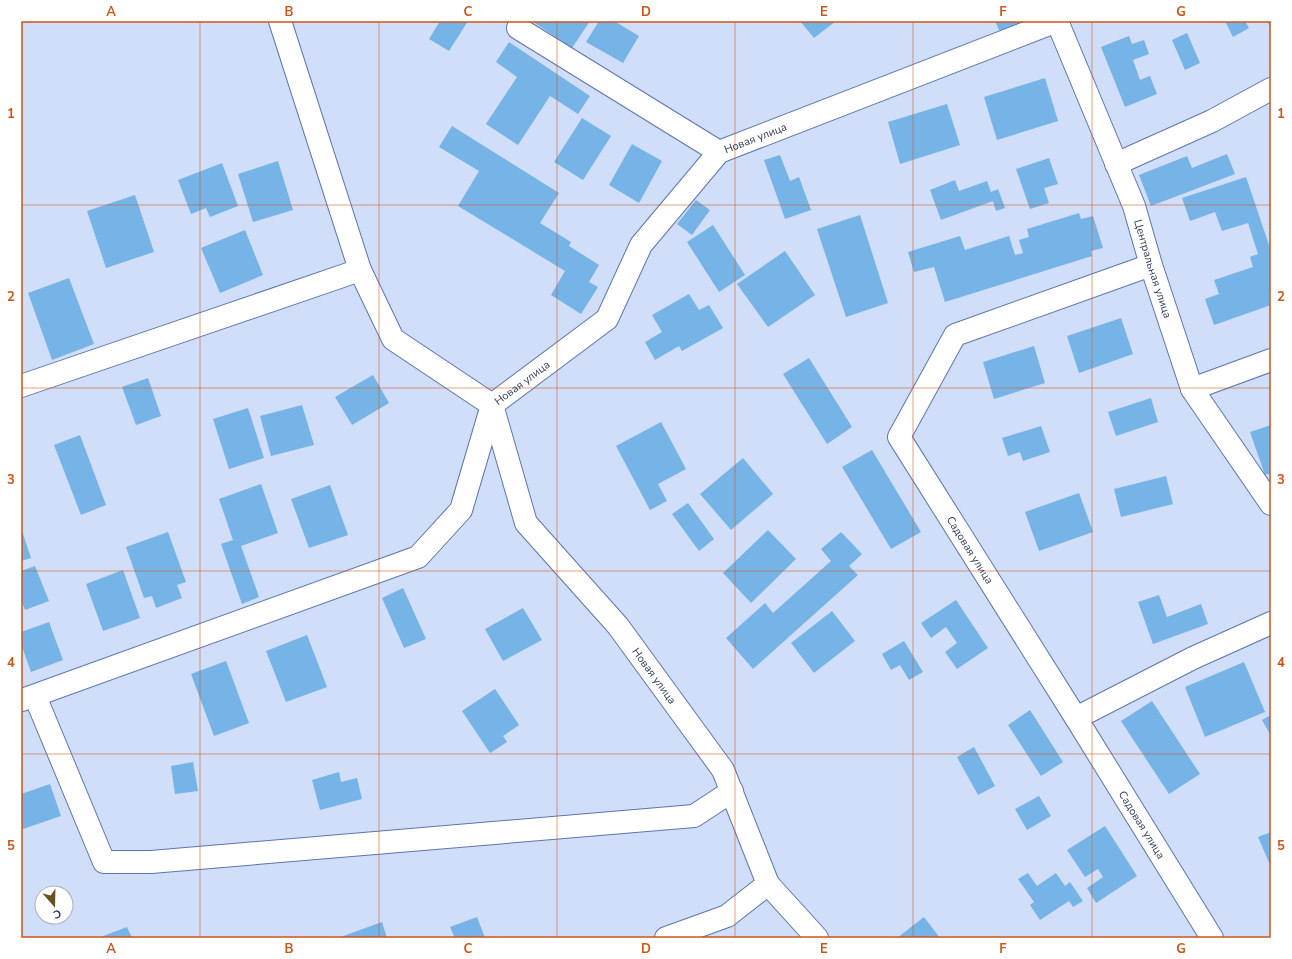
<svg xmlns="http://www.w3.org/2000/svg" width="1292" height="959" font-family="'Nunito Sans',sans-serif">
  <rect width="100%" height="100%" fill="#d1def9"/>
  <!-- building -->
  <path fill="#76b3e6" d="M440,21H468L449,51L429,39Z
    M532,21H590L572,48Z
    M599,21H614L639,36L623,63L586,42Z
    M800,21H836L814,38Z
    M995,21H1025L1000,32Z
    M1225,21H1245L1249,28L1233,37Z
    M1267,21H1271V28Z
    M1187,33L1200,63L1185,70L1172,40Z
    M1129,36L1132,44L1144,40L1149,54L1133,60L1140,80L1150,76L1157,94L1125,107L1101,47Z
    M509,42L590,96L578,114L550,96L518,145L486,124L517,77L496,62Z
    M1045,78L1058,121L997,140L984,97Z
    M947,104L960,145L900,164L888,122Z
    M582,118L611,136L583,180L554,162Z
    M452,126L559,193L540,223L571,242L569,246L599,265L589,282L598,287L581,314L551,295L565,271L458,206L479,171L439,147Z
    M632,144L662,161L639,203L609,185Z
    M1227,154L1235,174L1151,206L1139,175L1187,156L1192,168Z
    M780,155L790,181L799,177L811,210L785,219L764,160Z
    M1049,158L1058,184L1044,188L1049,203L1030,209L1016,169Z
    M278,161L293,210L253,222L238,174Z
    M222,163L238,206L210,217L206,208L191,214L178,180Z
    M1246,177L1271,251V294H1269L1271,305L1214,325L1205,299L1219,294L1214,280L1253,267L1250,257L1258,254L1248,223L1222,231L1215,212L1190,221L1182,198Z
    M955,180L959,191L987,181L991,192L998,189L1005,208L996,211L993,201L941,220L930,190Z
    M135,195L154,252L106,268L87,211Z
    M696,200L710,210L692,235L677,224Z
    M1079,213L1081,219L1093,216L1103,248L1091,251L1092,256L945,302L934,267L914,272L908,252L960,236L965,250L1009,236L1015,255L1023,253L1019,240L1029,237L1027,229Z
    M860,215L888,303L846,317L817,229Z
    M713,225L745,275L719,292L687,242Z
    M245,230L263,275L220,293L201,248Z
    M785,251L815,295L768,327L737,284Z
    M69,278L94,344L52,360L28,293Z
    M689,294L699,310L709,305L723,328L682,351L679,346L655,360L645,342L662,332L652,315Z
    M1121,318L1133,354L1079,373L1067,336Z
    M1034,346L1045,383L994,399L983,362Z
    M809,358L852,427L827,444L783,374Z
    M373,375L389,403L352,425L335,397Z
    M148,378L161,416L136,425L122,387Z
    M1151,398L1158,422L1116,436L1108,412Z
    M302,405L314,445L271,456L260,416Z
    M248,408L264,458L229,469L213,419Z
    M661,422L686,469L658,484L667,501L650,510L616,446Z
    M1271,425V473L1265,475L1250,432Z
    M1041,426L1050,452L1023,461L1020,452L1008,456L1002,438Z
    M80,435L106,505L81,515L54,445Z
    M872,450L921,532L891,549L842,467Z
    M743,458L773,494L731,530L700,494Z
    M1166,476L1173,504L1121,517L1114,489Z
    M261,484L278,533L241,546L259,597L242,604L221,544L233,540L219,499Z
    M330,485L348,535L309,548L291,499Z
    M1079,493L1093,532L1039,551L1025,512Z
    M688,503L714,539L699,551L672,514Z
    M21,528L31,558L21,561Z
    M768,530L796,559L751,603L723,573Z
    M168,532L186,582L177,585L182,598L156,608L152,596L144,598L126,547Z
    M841,532L862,554L849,566L858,575L753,669L726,638L765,603L773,613L831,561L821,549Z
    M35,566L49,601L25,610L21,600V571Z
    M123,570L140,618L103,631L86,584Z
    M403,588L426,639L404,648L382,598Z
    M1159,595L1167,617L1201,604L1208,624L1153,644L1138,602Z
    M956,600L988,648L957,669L945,652L957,643L946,627L931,638L921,623Z
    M523,608L542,640L503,661L485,629Z
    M832,611L855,641L814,673L791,643Z
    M49,622L63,660L31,672L21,644V632Z
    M307,635L327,687L286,702L266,651Z
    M904,641L923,672L909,680L900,665L891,670L882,654Z
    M226,661L249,723L214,736L191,674Z
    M1244,662L1265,712L1205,737L1185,687Z
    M495,689L519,725L503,736L507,742L490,753L462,711Z
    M1152,701L1200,774L1169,794L1121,721Z
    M1030,710L1063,762L1041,776L1008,725Z
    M1271,715V736L1262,720Z
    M974,747L995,786L978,795L957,757Z
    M193,762L198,791L175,794L171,766Z
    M339,772L341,782L357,778L362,799L320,810L312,780Z
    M50,784L61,816L23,829L21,824V794Z
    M1039,796L1051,816L1027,830L1015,809Z
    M1105,826L1137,876L1096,903L1087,888L1103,877L1098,869L1085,877L1067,850Z
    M1271,832V867L1258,837Z
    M1028,873L1037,886L1056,873L1065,886L1070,882L1083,901L1073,907L1069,901L1040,920L1030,905L1034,902L1018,879Z
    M477,917L485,938H455L450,927Z
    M924,917L940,938H897Z
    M382,922L387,938H338Z
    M127,927L132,938H98Z"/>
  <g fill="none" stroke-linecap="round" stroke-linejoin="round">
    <!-- minor casing -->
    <g stroke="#5a76b1" stroke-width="24">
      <g id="minor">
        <path id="s1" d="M1057,21L1134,206L1151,265L1192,389L1271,504"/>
        <path d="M518,28L719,152"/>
        <path d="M1116,164L1212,121L1271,89"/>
        <path id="s2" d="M1151,265L955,335L899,437L1076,718L1212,938"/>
        <path d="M21,386L360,270L280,21"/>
        <path d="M1192,389L1271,360"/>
        <path d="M35,696L104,862H151L694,816L732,791"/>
        <path d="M22,700L418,557L461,510L492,405L393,339L360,270"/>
        <path d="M1076,718L1193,658L1271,623"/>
        <path d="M666,938L727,916L768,884"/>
        <path id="s3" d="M817,938L768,884L723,770L618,626L526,523L492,405L607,319L641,245L719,152L1057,21"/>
      </g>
    </g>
    <!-- minor -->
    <use href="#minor" stroke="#fff" stroke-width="22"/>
  </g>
  <!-- grid -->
  <path fill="none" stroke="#cc5517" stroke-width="1" stroke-opacity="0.55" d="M200,21V938M379,21V938M557,21V938M735,21V938M913,21V938M1092,21V938M21,205H1271M21,388H1271M21,571H1271M21,754H1271"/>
  <g text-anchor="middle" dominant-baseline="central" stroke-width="3" stroke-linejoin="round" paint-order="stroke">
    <!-- street labels -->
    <g font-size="11" fill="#2f3c56" stroke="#fff">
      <text stroke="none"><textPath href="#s3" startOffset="1020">Новая улица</textPath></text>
      <text stroke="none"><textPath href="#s1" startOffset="266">Центральная улица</textPath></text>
      <text stroke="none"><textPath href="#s3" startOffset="672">Новая улица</textPath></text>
      <text stroke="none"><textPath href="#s2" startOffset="458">Садовая улица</textPath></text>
      <text transform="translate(654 676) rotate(54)">Новая улица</text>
      <text stroke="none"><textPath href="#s2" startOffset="782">Садовая улица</textPath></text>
    </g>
  </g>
  <!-- border -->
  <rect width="1292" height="959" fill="none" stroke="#ffffff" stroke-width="44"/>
  <!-- north arrow -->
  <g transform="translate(54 905) rotate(160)"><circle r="19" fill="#ffffff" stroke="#acb1bb"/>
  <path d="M0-3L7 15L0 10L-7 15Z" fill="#685222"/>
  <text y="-6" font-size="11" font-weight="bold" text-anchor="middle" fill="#2f3c56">С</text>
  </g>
  <rect x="22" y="22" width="1248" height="915" fill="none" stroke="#cc5517" stroke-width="1.5"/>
  <g font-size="13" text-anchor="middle" font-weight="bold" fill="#cc5517">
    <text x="111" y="16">A</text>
    <text x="289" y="16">B</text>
    <text x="468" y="16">C</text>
    <text x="646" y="16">D</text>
    <text x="824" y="16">E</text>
    <text x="1003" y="16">F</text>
    <text x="1181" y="16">G</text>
    <text x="11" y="118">1</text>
    <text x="1281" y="118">1</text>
    <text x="11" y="301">2</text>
    <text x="1281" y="301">2</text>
    <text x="11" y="484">3</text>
    <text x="1281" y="484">3</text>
    <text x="11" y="667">4</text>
    <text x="1281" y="667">4</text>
    <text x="11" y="850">5</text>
    <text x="1281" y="850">5</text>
    <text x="111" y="953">A</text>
    <text x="289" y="953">B</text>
    <text x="468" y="953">C</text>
    <text x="646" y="953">D</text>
    <text x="824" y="953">E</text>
    <text x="1003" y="953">F</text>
    <text x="1181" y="953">G</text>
  </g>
</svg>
